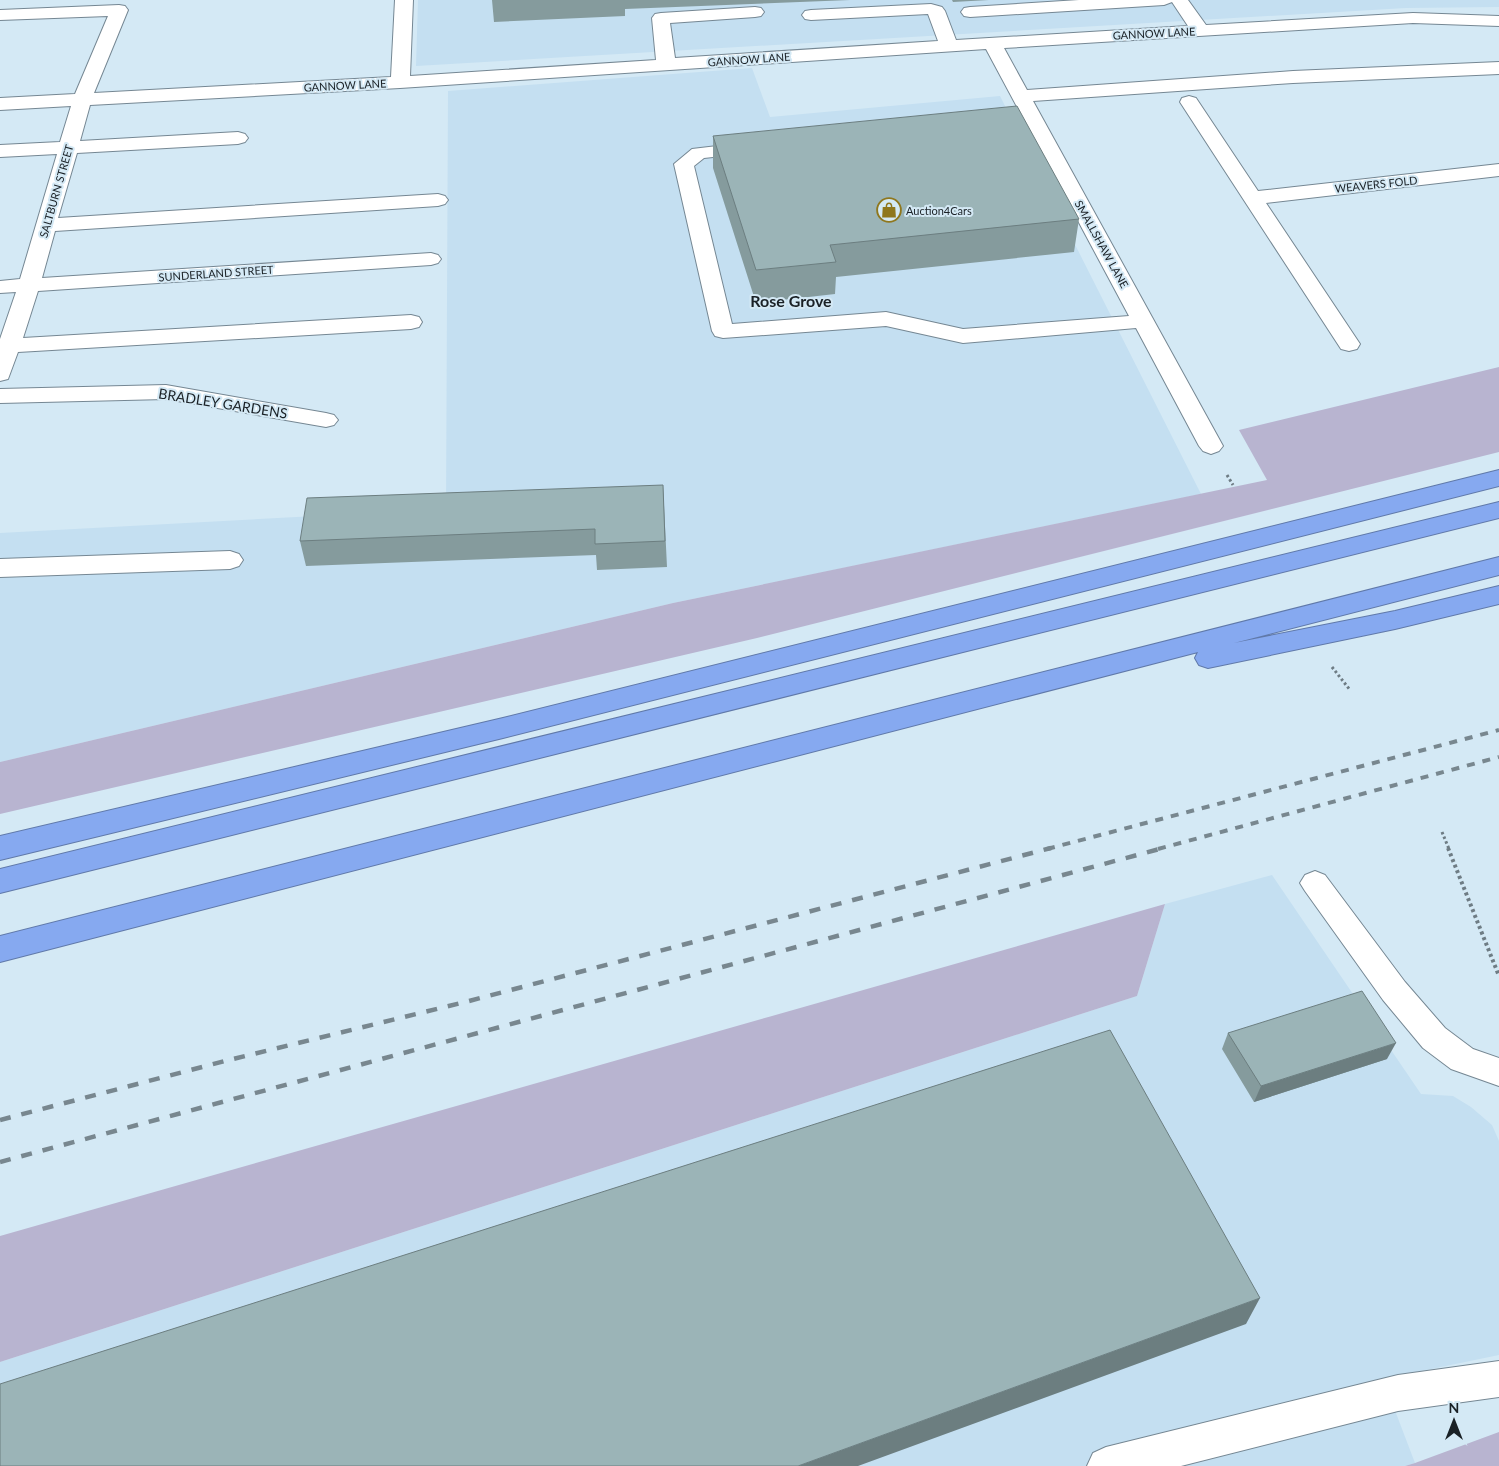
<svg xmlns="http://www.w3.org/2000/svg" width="1499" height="1466" font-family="Lato,sans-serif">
  <rect width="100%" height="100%" fill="#d4e9f5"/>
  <!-- built -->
  <path fill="#c4dff1" d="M418,0H1499V7L1406,8L416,66Z
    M752,68L770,117L1000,96L1201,494L673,603L0,762V533L446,509L448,91Z
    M1272,875L1421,1094L1453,1096L1471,1107L1492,1125L1499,1141V1355L1383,1379L1415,1463L1405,1466H0V1362L1137,996L1165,904Z"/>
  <!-- green -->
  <path fill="#b8b4d0" d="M1499,367V452L757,638L0,814V762L673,603L1267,480L1239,430Z
    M1165,904L1137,996L0,1362V1236Z
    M1499,1432V1466H1405L1415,1463Z"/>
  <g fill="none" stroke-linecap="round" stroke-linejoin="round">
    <!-- minor casing -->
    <g stroke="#758793" stroke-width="2">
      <path id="minor" d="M395,0H413L410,76L656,60L652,18L655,14L661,13L755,7L761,8L764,12L761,16L755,17L670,23L675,58L938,41L928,14L811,20L805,19L802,15L805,11L811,10L931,4L942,7L945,11L956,40L1188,26L1172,2L1164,5L970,17L964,16L961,12L964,8L970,7L1079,0H1188L1206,25L1413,13L1499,16V26L1413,23L1004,48L1027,90L1293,71L1499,62V74L1293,83L1033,101L1223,446L1219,451L1211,454L1203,451L1199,446L1136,328L963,343L886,326L723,338L715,336L712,331L674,164L692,149L751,142L758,144L761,148L758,152L704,158L694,166L732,324L886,312L963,329L1129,316L986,49L400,88L90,105L80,141L238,132L245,134L248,138L245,142L238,144L77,153L58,218L438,194L445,196L448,200L445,204L438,206L55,231L42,278L431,253L438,255L441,259L438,263L431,265L38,291L23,338L411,315L419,317L422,322L419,327L411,329L18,352L8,379L0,381V339L16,292L0,293V281L20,279L57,154L0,157V145L60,142L71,106L0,110V98L75,94L108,16L0,20V10L119,5L125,6L128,10L94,93L391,77Z
        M1189,96L1196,98L1258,191L1499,164V176L1266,203L1360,344L1357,349L1349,351L1341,349L1180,102L1182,98Z
        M166,385L326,413L334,415L338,420L334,425L326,427L166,399L0,403V389Z
        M230,551L239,554L243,560L239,566L230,569L0,577V559Z
        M1315,871L1325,875L1405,982L1445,1028L1473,1049L1499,1058V1086L1451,1069L1423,1048L1383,1000L1305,891L1300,883L1305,875Z
        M1499,1361V1397L1398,1411L1181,1466H1087L1093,1453L1106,1447L1398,1375Z"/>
    </g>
    <!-- highway casing -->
    <g stroke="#6079a9" stroke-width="2">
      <path id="highway" d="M1499,470V486L503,738L0,860V836L503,718Z
        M1499,502V518L0,893V869Z
        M1499,557V575L1234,643L1395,611L1499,586V604L1395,629L1208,668L1199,665L1195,658L1198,652L0,962V936Z"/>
    </g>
    <!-- path-far1 -->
    <path stroke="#6e7c84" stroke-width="3" stroke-dasharray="2.5 2.5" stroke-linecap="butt" d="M1227,475L1233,485
      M1332,667L1350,690
      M1442,832L1449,849"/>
    <!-- path -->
    <path stroke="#6e7c84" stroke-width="4" stroke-dasharray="3 3" stroke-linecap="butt" d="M1448,848L1499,976"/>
    <!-- minor -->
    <use href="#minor" fill="#fff" fill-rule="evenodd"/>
    <!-- highway -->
    <use href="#highway" fill="#86a9f0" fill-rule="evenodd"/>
    <!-- rail-far1 -->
    <path stroke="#78878f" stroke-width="4" stroke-dasharray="8 8" stroke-linecap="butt" d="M1047,849L1499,730
      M1158,849L1499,757"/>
    <!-- rail -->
    <path stroke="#78878f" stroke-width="4.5" stroke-dasharray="11 11" stroke-linecap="butt" d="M0,1120L225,1061L469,1001L1051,848
      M0,1162L1163,848"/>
  </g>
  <!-- wall -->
  <path fill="#859b9d" d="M492,0H850L625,9V16L494,22Z
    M952,0H989L953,2Z
    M713,136L1079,219L1074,252L836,277L835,294L756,303L713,168Z
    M663,485L667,567L597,570L596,555L306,566L300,541Z
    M1228,1033L1387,1059L1254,1102L1222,1049Z"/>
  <!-- shaded-wall -->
  <path fill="#6c7e80" d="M1396,1043L1387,1059L1254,1102L1261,1086Z
    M1260,1298L1246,1324L858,1466H798Z"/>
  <!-- building -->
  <path fill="#9bb4b7" stroke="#6c7e80" d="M1017,106L1079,219L830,245L836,262L756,270L713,136Z
    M663,485L665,541L595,544V529L300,541L307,498Z
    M1362,991L1396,1043L1261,1086L1228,1033Z
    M1110,1030L1260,1298L798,1466H0V1384Z"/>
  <!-- icons -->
  <defs>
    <g id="shop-ring" transform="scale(1.25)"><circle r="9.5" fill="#d4e9f5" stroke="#8f771d" stroke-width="1.5"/><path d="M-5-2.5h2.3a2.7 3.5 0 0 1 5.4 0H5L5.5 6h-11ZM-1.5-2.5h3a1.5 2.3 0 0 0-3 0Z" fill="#8f771d"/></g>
  </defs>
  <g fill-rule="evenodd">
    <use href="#shop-ring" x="889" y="210"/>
  </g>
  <g text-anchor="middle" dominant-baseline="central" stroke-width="4" stroke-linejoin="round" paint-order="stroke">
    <!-- far-street labels -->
    <g font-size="11" fill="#1a2126" stroke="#d4e9f5">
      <text transform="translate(1154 33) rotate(-3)">GANNOW LANE</text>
      <text transform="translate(749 59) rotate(-4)">GANNOW LANE</text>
      <text transform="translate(345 85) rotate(-3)">GANNOW LANE</text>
      <text transform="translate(1376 184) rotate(-6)">WEAVERS FOLD</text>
      <text transform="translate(56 191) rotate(-74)">SALTBURN STREET</text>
      <text transform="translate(1102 244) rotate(61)">SMALLSHAW LANE</text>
      <text transform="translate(216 273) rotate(-4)">SUNDERLAND STREET</text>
    </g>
    <!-- far-poi labels -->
    <g font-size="11" fill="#1a2126" stroke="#d4e9f5" text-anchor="start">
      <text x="906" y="210">Auction4Cars</text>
    </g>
    <!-- street labels -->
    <g font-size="14" fill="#1a2126" stroke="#d4e9f5">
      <text transform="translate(223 403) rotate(9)">BRADLEY GARDENS</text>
    </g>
    <!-- far-district labels -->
    <g font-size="16" font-weight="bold" fill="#1a2126" stroke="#d4e9f5">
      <text x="791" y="300">Rose Grove</text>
    </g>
  </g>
  <!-- north arrow -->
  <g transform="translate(1454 1421)" stroke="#d4e9f5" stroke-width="4" paint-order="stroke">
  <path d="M0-4L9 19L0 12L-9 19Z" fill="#1a2126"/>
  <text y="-8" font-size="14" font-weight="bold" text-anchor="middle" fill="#1a2126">N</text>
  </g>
</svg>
